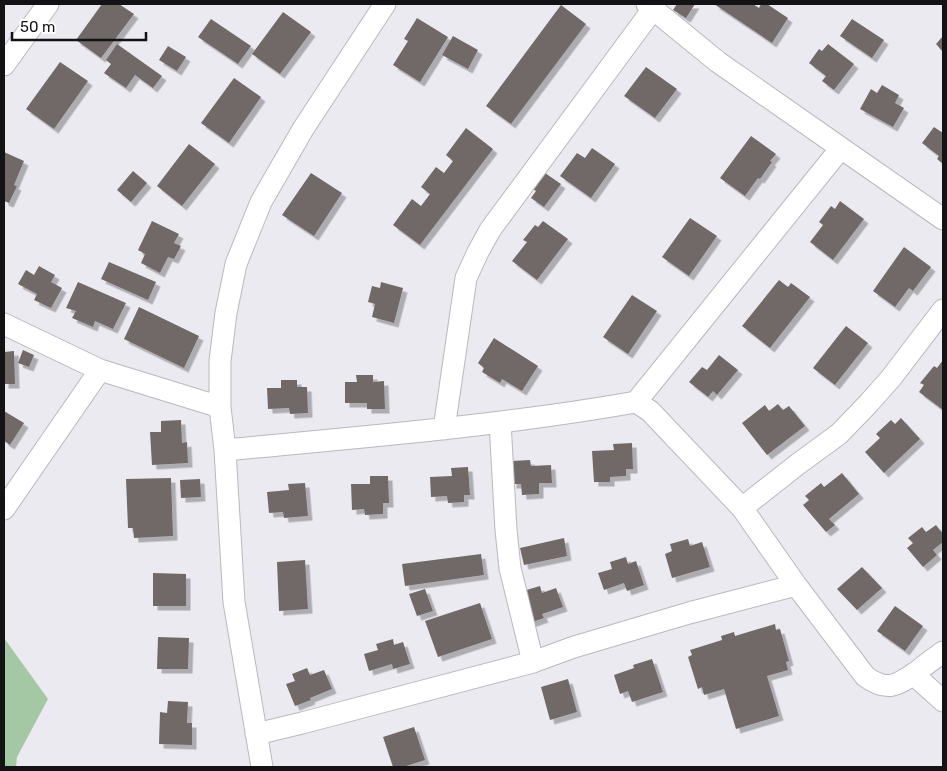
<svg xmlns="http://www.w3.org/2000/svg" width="947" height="771" font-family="Rubik,sans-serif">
  <defs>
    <filter id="shadow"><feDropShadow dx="4.5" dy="4.5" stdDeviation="0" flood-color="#0004"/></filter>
  </defs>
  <rect width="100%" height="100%" fill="#eceaf1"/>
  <!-- green -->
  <path fill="#a5c8a4" d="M4,638L48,699L17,757L16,767H4Z"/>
  <!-- building -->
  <path fill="#716968" filter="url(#shadow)" d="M102,4H119L134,14L101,58L76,40Z
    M677,4H695L686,18L673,10Z
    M714,4H753L759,8L761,4H767L788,18L772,43Z
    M561,5L586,24L511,124L486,106Z
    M283,12L311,32L280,74L252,54Z
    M417,18L448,37L420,82L393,65L408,41L404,39Z
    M211,19L251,46L238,64L198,37Z
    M852,19L884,40L872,58L840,36Z
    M453,36L478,50L468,69L442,55Z
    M943,36V52L936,44Z
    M117,44L162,76L153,88L135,75L126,88L104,73L111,64L106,60Z
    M828,44L854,64L834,90L822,81L826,76L809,63L819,49L822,51Z
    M168,46L186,57L177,71L159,60Z
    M60,62L88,81L54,129L26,109Z
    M646,67L677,89L655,118L624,96Z
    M234,78L261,97L229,143L201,123Z
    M882,85L899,95L895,103L904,108L893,127L860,109L871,89L877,93Z
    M934,127L943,133V164L937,159L939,156L922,143Z
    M466,128L493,149L420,245L393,225L412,199L421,206L430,194L421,187L436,167L444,173L453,161L446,155Z
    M751,136L776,154L770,161L772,162L760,179L758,178L745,196L720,178Z
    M189,144L215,164L182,206L157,186Z
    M592,148L615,164L591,198L560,176L577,153L585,158Z
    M4,152L24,161L14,185L17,186L9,203L4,201Z
    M133,171L147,183L131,202L117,190Z
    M311,173L342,193L314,236L282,215Z
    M545,173L561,184L544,207L531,198L536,191L533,189Z
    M840,201L864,219L833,260L810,242L823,225L819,222L831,206L835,209Z
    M690,218L717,236L689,276L662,257Z
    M152,221L179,234L174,243L181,246L174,259L168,257L160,273L141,263L145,254L138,250Z
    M543,221L568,239L537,280L512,261L527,242L523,240L535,225L538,227Z
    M904,247L931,267L913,291L909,288L895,307L873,291Z
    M109,262L156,282L148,300L101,279Z
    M39,266L55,275L51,282L62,288L51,308L34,300L37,294L18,284L26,270L34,275Z
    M779,280L788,287L791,283L810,297L770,348L742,326Z
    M78,282L126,303L113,329L95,321L93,327L72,318L76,311L66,308Z
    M381,282L403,288L394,323L372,317L375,304L368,302L372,286L380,288Z
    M632,295L657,311L628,354L603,337Z
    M139,307L199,336L184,368L124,339Z
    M846,326L868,343L835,385L813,368Z
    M494,338L538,366L522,391L502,379L500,383L482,372L484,368L478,363Z
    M23,350L34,355L29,367L18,363Z
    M14,351L15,384H4V352Z
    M719,355L738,370L717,395L713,391L708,397L689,382L702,367L707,370Z
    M943,360V410L919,392L924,385L920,383L934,366L937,368Z
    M356,375H373V382L384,381L385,409H367V403H345V382H357Z
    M281,380H297V387H307L308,413L290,414L289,408L268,409L267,388H281Z
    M778,404L783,410L789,406L805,426L767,455L742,423L765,405L769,411Z
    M4,411L24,423L10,445L4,441Z
    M901,418L920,439L884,473L865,452L880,438L876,434L891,420L895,424Z
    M181,420L182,443L187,442L188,463L152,465L150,432H161V421Z
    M632,443L633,469H626V476L610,477V482H594L592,451L614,450L613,444Z
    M530,460L531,466L551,465L552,483H539V494L522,495L521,484H512V461Z
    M468,467L470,495H464V502L448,503L447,496L431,497L430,477L452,476L451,468Z
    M842,473L859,494L829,519L835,525L826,532L803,505L809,500L805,496L821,483L824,487Z
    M370,476H388L389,503H383V514L365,515L364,509L352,510L351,484H370Z
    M171,478L173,536L134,538L133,528H128L126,479Z
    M200,479L201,497L181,498L180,480Z
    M305,483L308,516L284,518L283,512L269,513L267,492L289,490L288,484Z
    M936,525L943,534V542L933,550L937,555L923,567L907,548L913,543L908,538L922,527L926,532Z
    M564,538L567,556L524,565L520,548Z
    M688,539L690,546L702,542L710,567L672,578L665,554L672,551L670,544Z
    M481,554L484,575L405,586L402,564Z
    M626,557L628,564L636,561L644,585L627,591L624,583L604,590L598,573L612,569L610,562Z
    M305,560L308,609L279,611L277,562Z
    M862,567L882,588L857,610L837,589Z
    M153,573L186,574V606H153Z
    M540,586L542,593L556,588L563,607L542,614L544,618L527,624L523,591Z
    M425,589L433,611L417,616L409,594Z
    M480,603L492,639L438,657L425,621Z
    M895,606L923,626L905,651L877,631Z
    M775,624L776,630L780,629L789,661L786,662L788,670L767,676L779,716L736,729L724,689L704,695L702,687L698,689L688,657L692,655L690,650L722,640L721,636L734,632L735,636Z
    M158,637L189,638L188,669H157Z
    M393,639L394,645L403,642L410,664L393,669L392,664L369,671L364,654L378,650L376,644Z
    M652,659L663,692L632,702L628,691L620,694L614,675L634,668L633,665Z
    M307,668L310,675L324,670L332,689L310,698L311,700L295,706L286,684L295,681L292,674Z
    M568,679L577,712L550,720L541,687Z
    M168,701L188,702L187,723H192V745L159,744L160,712L167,713Z
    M414,727L425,760L403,767H393L383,737Z"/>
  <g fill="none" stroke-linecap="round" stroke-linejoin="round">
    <!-- minor casing -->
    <g stroke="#b9b8bf" stroke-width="23">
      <path id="minor" d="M647,4L718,62L841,148
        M4,65L48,4
        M4,324L100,370L220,407
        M636,402L650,411L742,508L796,585L865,676C887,693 898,685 918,671C926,664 935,658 943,652
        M500,422L506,530L510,568L533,662
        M444,429L466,278L478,252L490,230L653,9
        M225,450C362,437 500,426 636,402L841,148L943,219
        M742,508L798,464L839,434L868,404L891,378L943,310
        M4,509L100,370
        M913,674L943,701
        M256,734L302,723L533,662L574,647L689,613L796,585
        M262,767L234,602L225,450L220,407V361L226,313L236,264L261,202L303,129L385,4"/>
    </g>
    <!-- minor -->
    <use href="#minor" stroke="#fff" stroke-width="21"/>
  </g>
  <!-- border -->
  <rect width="947" height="771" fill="none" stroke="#131315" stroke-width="10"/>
  <!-- scale -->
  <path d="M12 32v8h134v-8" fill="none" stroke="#131315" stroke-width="2.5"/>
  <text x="20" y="32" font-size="15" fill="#131315" stroke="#ffffff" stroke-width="4" paint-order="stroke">50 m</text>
</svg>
